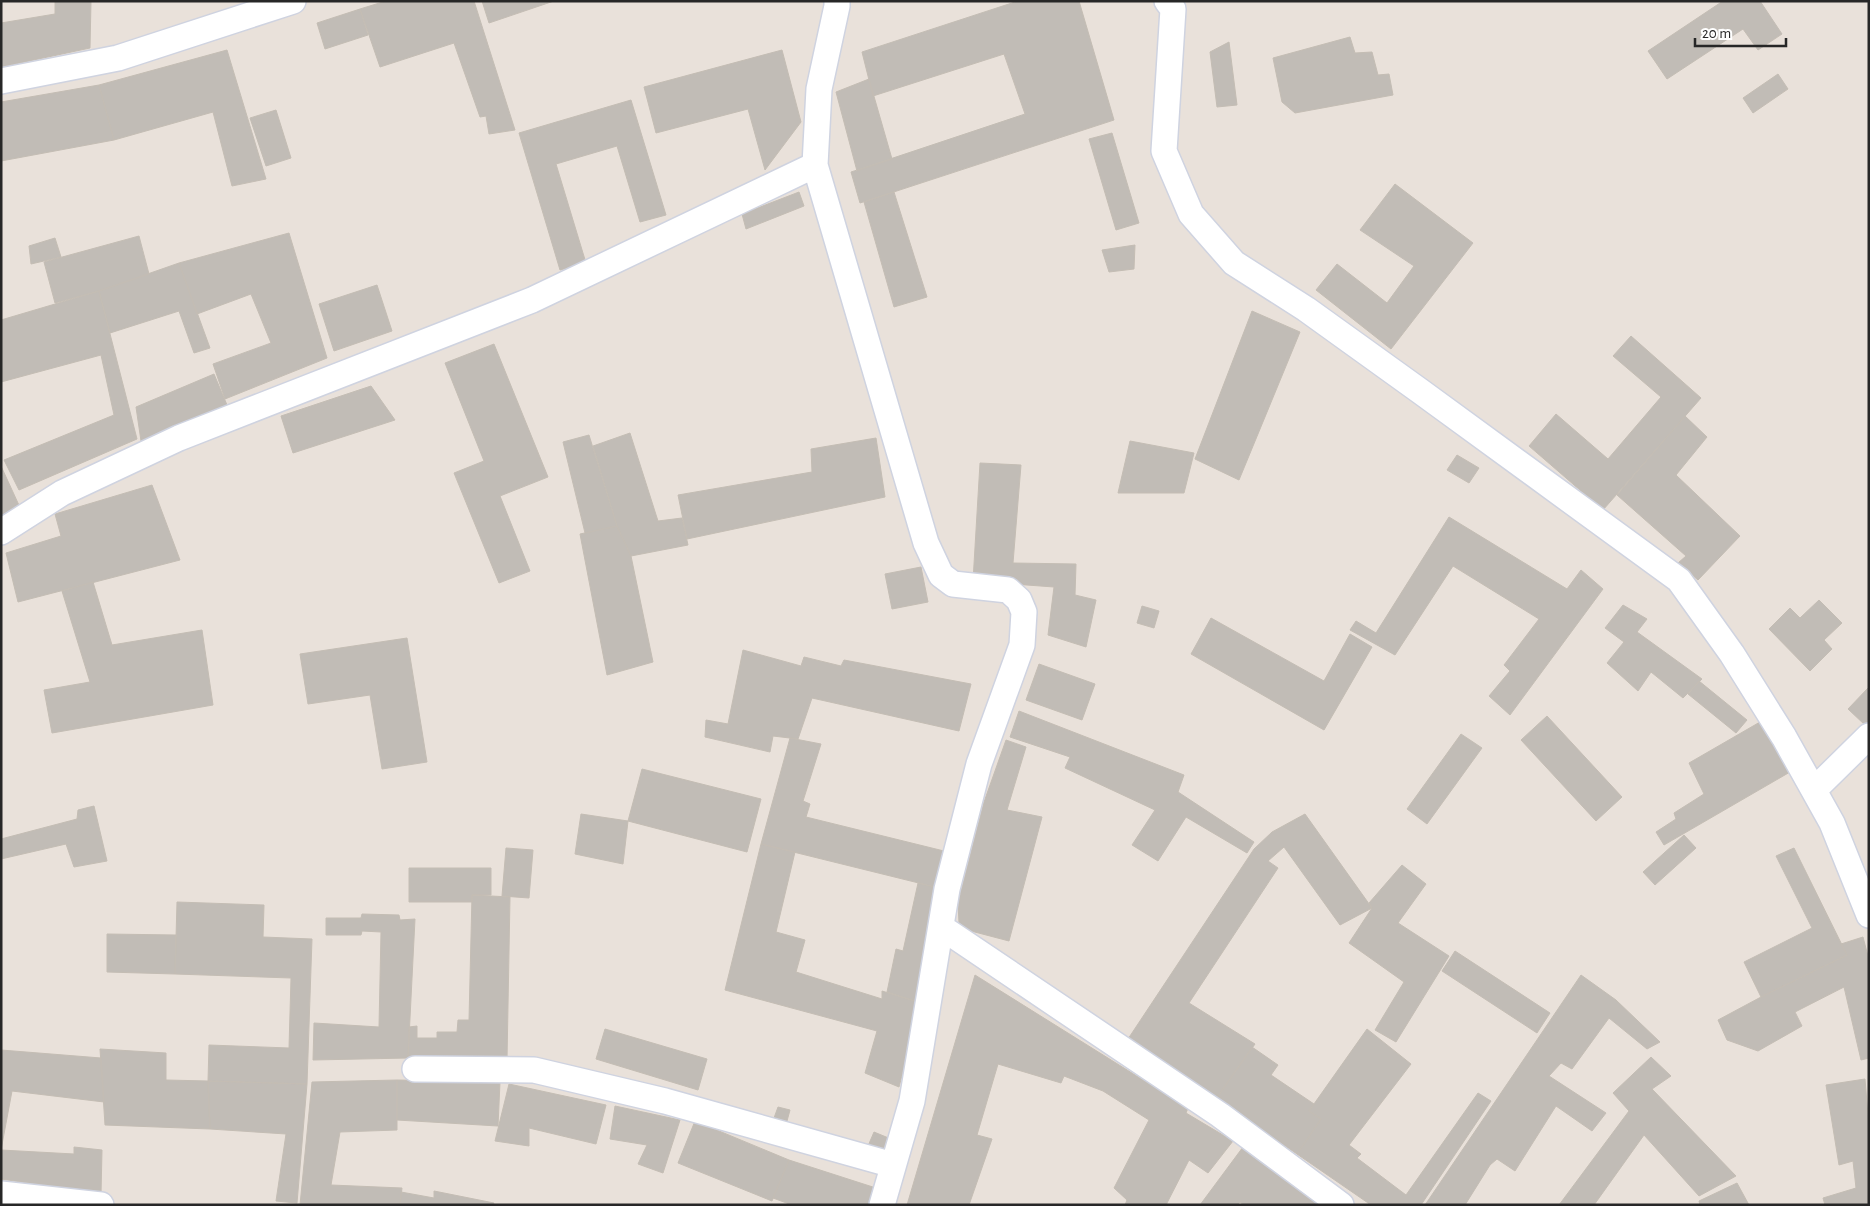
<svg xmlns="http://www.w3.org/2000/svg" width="1870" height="1206" font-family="'Alegreya Sans',sans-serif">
  <rect width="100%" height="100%" fill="#e9e1da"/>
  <!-- building -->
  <path fill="#c1bcb6" stroke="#c4bdb4" d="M55,1H91L90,48L1,67V23L55,14Z
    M386,1H474L515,130L489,134L486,116L480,117L454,43L380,67L360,9Z
    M482,1H554L489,23Z
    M1018,1H1079L1114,120L860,203L851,172L1025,114L1004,54L873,96L862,52Z
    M1723,1H1760L1782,34L1758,50L1743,29L1667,79L1648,51Z
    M360,9L368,35L325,49L317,23Z
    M1350,37L1355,53L1372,52L1378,75L1389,74L1393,95L1295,113L1282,102L1273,58Z
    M1229,42L1237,105L1217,107L1210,52Z
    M227,50L266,179L232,186L213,112L114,140L99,85Z
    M782,50L801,122L765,170L748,109L656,133L644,87Z
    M1778,74L1788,89L1753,113L1743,98Z
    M869,79L892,159L857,171L836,92Z
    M99,85L114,140L1,161V102Z
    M631,100L666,215L640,222L617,146L556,164L586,263L560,270L519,133Z
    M276,110L291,158L266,166L250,118Z
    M1112,133L1139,223L1116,230L1089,139Z
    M1395,184L1473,243L1391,349L1316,290L1337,264L1387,303L1414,266L1360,230Z
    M799,192L804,206L746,229L742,214Z
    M894,192L927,297L894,307L864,202Z
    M289,233L327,358L225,399L213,364L271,343L251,294L197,314L179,263Z
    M139,236L149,274L99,291L55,303L44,262Z
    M55,238L61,257L31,264L29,246Z
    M1135,245L1134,269L1109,272L1102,250Z
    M179,263L210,348L194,353L179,311L110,333L99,291Z
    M377,285L392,331L334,351L319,304Z
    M99,291L137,439L19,490L4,460L114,415L101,355L1,382V320Z
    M1252,311L1300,332L1239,480L1195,459Z
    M1631,336L1701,398L1603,510L1529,446L1556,414L1608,459L1661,397L1613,356Z
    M494,344L548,477L500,496L530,571L499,583L454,473L484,461L445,363Z
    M214,374L227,405L141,441L136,407Z
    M371,386L395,420L293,453L281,416Z
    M1685,416L1707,437L1676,475L1740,536L1698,580L1678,563L1686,556L1617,495Z
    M630,433L658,521L682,518L688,545L631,556L617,526L593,446Z
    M589,435L617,526L585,533L563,442Z
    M876,438L885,497L687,539L678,495L812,472L811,449Z
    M1130,441L1194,453L1184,493H1118Z
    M1457,455L1479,468L1469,483L1447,470Z
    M980,463L1021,465L1013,563L1076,564L1075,595L1096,600L1086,647L1048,635L1054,587L973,581Z
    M1,466L23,514L1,524Z
    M152,485L180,560L18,602L6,553L61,536L55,514Z
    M1449,517L1567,589L1581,570L1603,589L1510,715L1489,696L1510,671L1504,665L1539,619L1453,566L1395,655L1350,630L1356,621L1376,633Z
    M617,526L631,556L653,662L607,675L580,534Z
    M921,567L928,602L892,609L885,574Z
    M93,582L112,645L202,630L213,705L52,733L44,690L90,682L62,591Z
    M1819,600L1842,623L1824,640L1832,649L1810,671L1769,629L1790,608L1800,618Z
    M1623,605L1647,619L1637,632L1702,679L1683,698L1651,672L1638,691L1607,663L1624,642L1605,628Z
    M1142,606L1159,611L1154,628L1137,623Z
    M1211,618L1324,681L1350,634L1372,647L1324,730L1191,654Z
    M407,638L427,762L382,769L370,695L308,704L300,654Z
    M743,650L801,666L804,657L841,666L844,660L971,684L959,731L812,698L798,739L773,736L770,752L705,737L706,720L728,724Z
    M1039,664L1095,684L1082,720L1026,700Z
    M1699,681L1747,720L1736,733L1688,694Z
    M1869,687V721L1865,725L1848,709Z
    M1019,711L1184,775L1178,792L1254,842L1247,853L1186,817L1158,861L1132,845L1155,810L1065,768L1070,757L1010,737Z
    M1547,716L1622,797L1596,821L1521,740Z
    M1760,722L1790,772L1664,845L1656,832L1676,819L1674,813L1704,794L1689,763Z
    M1461,734L1482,748L1427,824L1407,809Z
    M790,738L821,744L803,801L810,804L806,817L948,852L943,889L761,844Z
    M1006,740L1026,747L1007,810L1042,817L1009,941L971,931L959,923L958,903L984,802Z
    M642,769L761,799L747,852L628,821Z
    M94,806L107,861L74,867L66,844L1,859V839L77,819L78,810Z
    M581,814L628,821L623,864L575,854Z
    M1305,814L1372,908L1340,925L1284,847L1268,861L1278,868L1189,1003L1255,1044L1216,1099L1128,1039L1254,849L1272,832Z
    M1684,835L1696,848L1655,885L1643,872Z
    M761,844L795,852L776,932L805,940L796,972L882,999V991L921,1003L899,1087L865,1073L877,1031L725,990Z
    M506,848L533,850L529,898L502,896Z
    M1794,848L1847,955L1761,997L1744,962L1812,928L1776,856Z
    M1402,865L1426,884L1398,923L1449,956L1396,1042L1375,1030L1404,982L1349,943L1372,908L1369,903Z
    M409,868H491V895H472V902H409Z
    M918,883L943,889L921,1003L887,992L896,949L903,951Z
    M472,895L510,897L507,1060L408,1058L409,1027L417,1026V1038H437V1032H457L458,1020H469Z
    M177,902L264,905L263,937L312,939L307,1084L208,1081L209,1045L289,1048L291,978L175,974Z
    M362,914L399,915L400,920L415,919L408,1058L313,1060L314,1023L379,1027L381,932L362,931L361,935H326V918H361Z
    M107,934L176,935L175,974L107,972Z
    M1863,937L1869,960V1058L1861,1060L1844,987L1795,1012L1802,1026L1758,1051L1727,1040L1718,1020L1761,997L1847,955L1841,944Z
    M1455,951L1550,1013L1537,1033L1442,971Z
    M975,975L1188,1108L1186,1113L1233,1141L1208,1173L1189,1160L1166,1205H1125L1127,1200L1114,1188L1149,1120L1103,1091L1064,1076L1061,1083L998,1064L977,1135L992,1139L969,1205H907Z
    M1581,975L1616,1000L1660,1042L1647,1049L1609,1018L1572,1069L1561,1063L1549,1076L1606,1113L1592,1131L1556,1106L1515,1171L1497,1159L1490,1165L1465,1205H1425Z
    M605,1029L707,1059L698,1090L596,1059Z
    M1367,1029L1411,1064L1349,1145L1361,1154L1357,1158L1406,1195L1478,1093L1491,1101L1421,1205H1371L1297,1154L1321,1119L1309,1111Z
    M1252,1047L1278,1065L1271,1075L1314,1104L1309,1111L1321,1119L1297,1154L1216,1099Z
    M100,1049L166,1053V1080L208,1081L210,1129L105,1125Z
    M1,1050L101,1058L104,1102L12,1091L1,1150L74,1154V1147L102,1150L101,1194L1,1179Z
    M1651,1057L1671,1076L1652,1089L1736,1176L1699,1196L1644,1135L1594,1205H1559L1629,1111L1613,1093Z
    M1865,1079L1869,1127V1205H1825L1823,1198L1856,1188L1853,1161L1839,1165L1826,1085Z
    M397,1080V1130L340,1132L331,1185L402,1188L400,1205H300L312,1082Z
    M397,1080L500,1082L498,1126L397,1120Z
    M208,1081L307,1084L297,1203L276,1201L286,1134L210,1129Z
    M509,1084L606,1105L596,1144L529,1128V1146L495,1141Z
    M615,1106L680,1120L663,1173L638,1164L647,1145L610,1139Z
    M778,1107L790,1110L787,1121L774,1118Z
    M695,1121L789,1160L772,1201L678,1163Z
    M874,1132L891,1139L885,1153L868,1146Z
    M1243,1147L1326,1205H1244L1240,1202L1237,1205H1200Z
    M789,1160L879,1189L874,1205H792L773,1198Z
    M1737,1183L1749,1205H1700L1699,1201Z
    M434,1191L494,1203L493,1205H400L401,1192L434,1198Z"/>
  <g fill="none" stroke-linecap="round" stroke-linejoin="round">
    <!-- minor casing -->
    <g stroke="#cfd3e0" stroke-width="28">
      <path id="minor" d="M1167,1L1173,9L1164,151L1191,214L1234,263L1306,309L1420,391L1679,580L1732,654L1784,737L1832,823L1869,915
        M1,81L118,58L293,1
        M815,165L926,543L941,575L953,584L1008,590L1019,600L1024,612L1022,645L979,764L947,889L912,1101L882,1205
        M1,532L62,493L179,438L532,300L815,165L819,89L837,6V1
        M1814,790L1869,736
        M941,927L1220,1115L1341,1205
        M415,1069L534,1070L665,1101L893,1165
        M1,1194L101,1205"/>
    </g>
    <!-- minor -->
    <use href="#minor" stroke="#fff" stroke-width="25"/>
  </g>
  <!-- border -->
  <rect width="1870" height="1206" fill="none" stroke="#272727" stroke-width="5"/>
  <!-- scale -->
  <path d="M1695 38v8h91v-8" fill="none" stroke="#272727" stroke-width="2.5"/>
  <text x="1702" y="38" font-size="15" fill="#272727" stroke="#ffffff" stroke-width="4" paint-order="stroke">20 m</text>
</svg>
